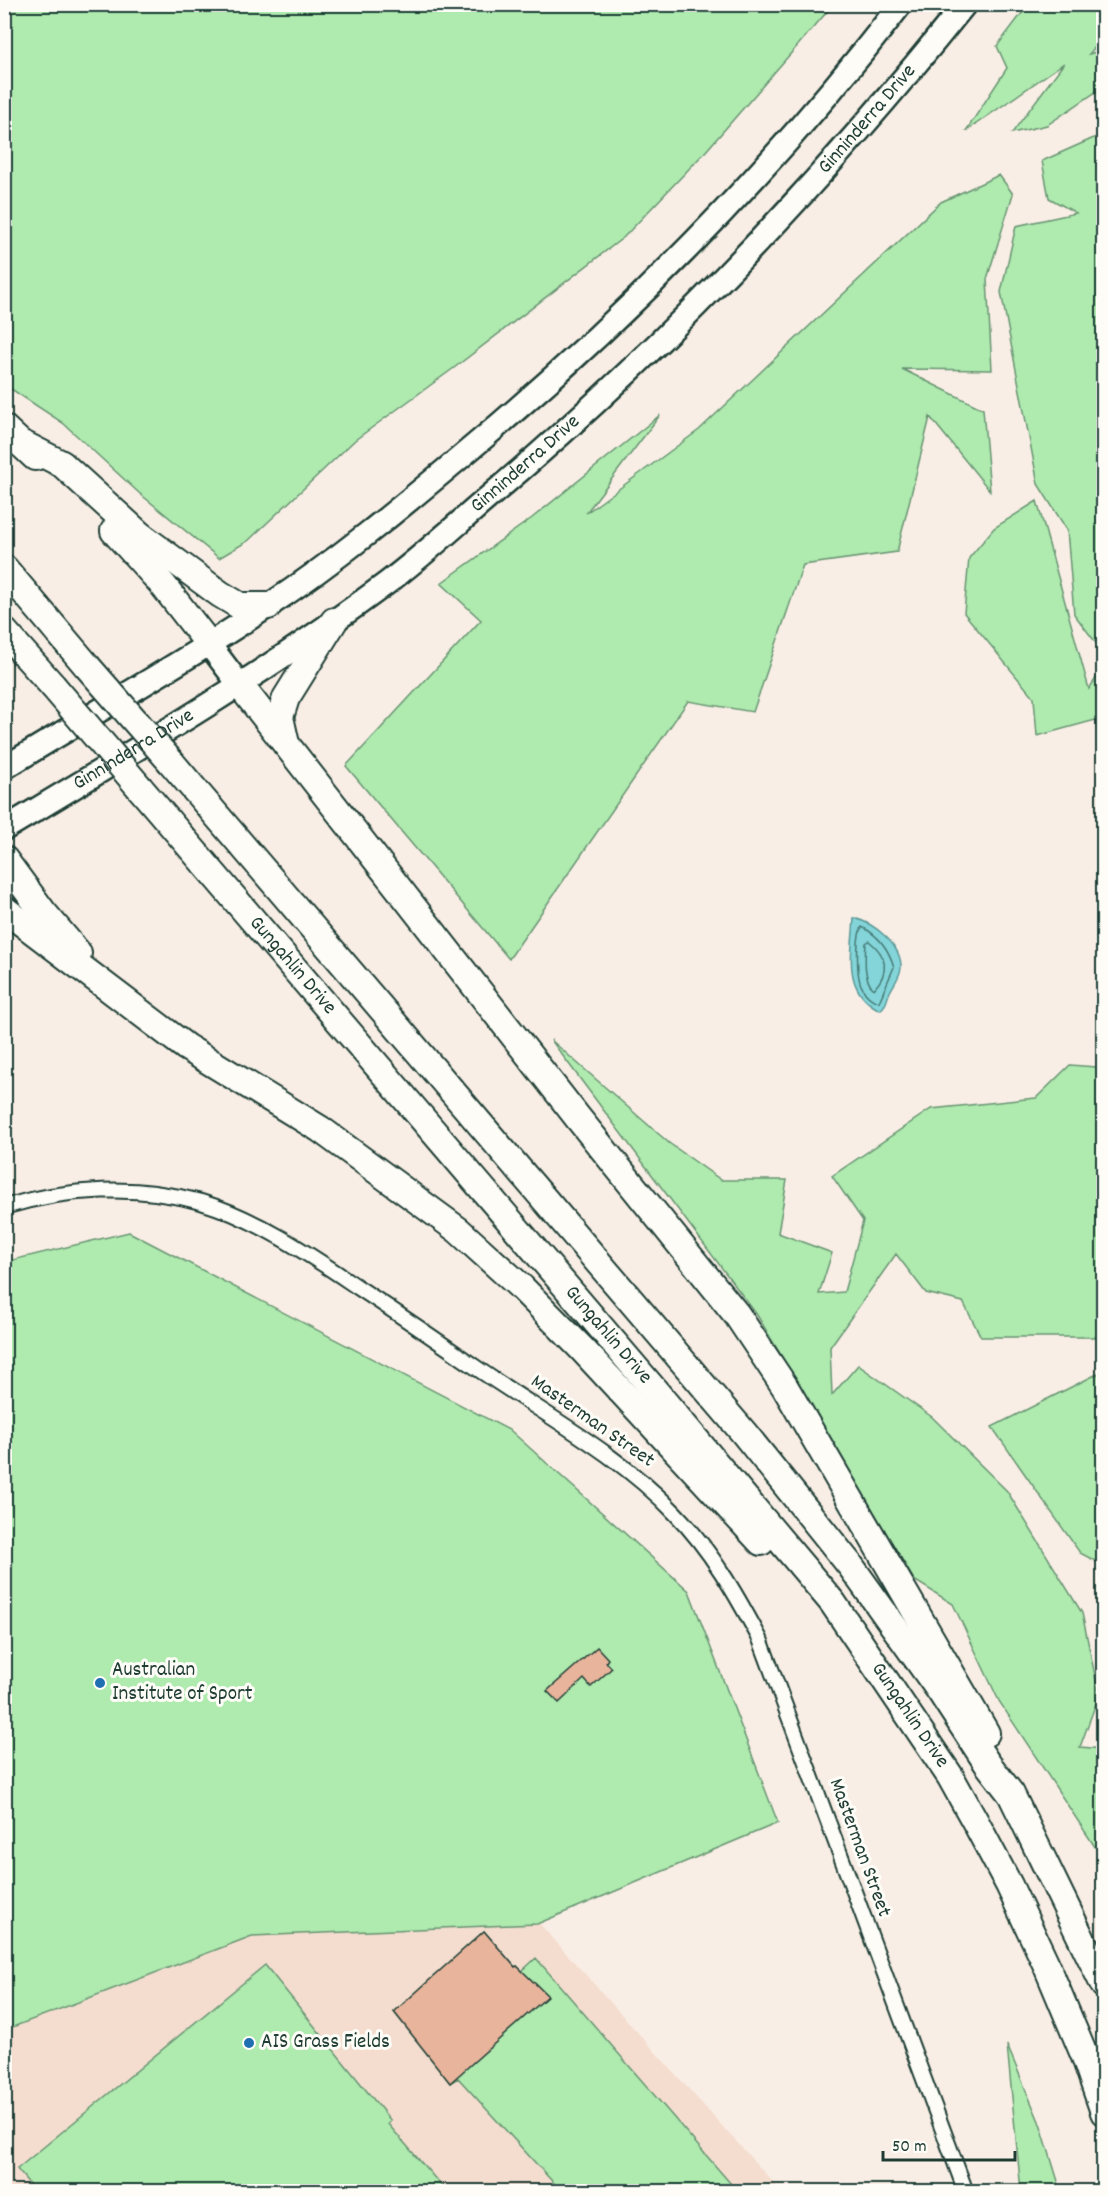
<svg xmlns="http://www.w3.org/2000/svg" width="1108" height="2196" font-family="Dekko,sans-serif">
  <rect width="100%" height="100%" fill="#f9eee5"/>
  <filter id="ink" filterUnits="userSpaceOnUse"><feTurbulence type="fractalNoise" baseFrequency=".0167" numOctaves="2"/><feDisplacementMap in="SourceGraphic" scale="12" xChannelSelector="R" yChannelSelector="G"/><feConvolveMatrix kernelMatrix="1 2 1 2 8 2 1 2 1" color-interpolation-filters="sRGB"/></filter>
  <g filter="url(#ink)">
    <!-- built -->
    <path fill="#f4ddcf" d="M4,1400L453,1828L781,2191H5Z"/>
    <!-- green -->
    <path fill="#afeaaf" stroke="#679472" stroke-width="1.5" d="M1029,4L1103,5V38L1089,54L1103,50V87L1047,125L1012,133L1064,63L966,131L1007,68L997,46Z
      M4,5L5,4L833,5L706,151L624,237L454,368L355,440L248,541L219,558L139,493L63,423L5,385Z
      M1103,134V652L1074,614L1067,530L1038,484L1001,292L1016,226L1076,213L1049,198L1042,161Z
      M999,175L1013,194L987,279L992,370L902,369L983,409L990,491L930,417L897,552L803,565L753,712L688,701L509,959L346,766L481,620L441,583L532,518L660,415L586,513L699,430L941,202Z
      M1037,501L1089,689L1104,666L1103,718L1037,736L1034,698L964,613L969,558L994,528Z
      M551,1040L669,1143L721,1180H787L778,1233L832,1253L819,1294L844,1292L863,1221L832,1176L931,1109L1036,1098L1070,1065L1096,1067L1103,1076V1337H981L963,1302L926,1293L896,1254L830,1347L832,1395L858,1365L932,1417L1007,1491L1082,1613L1099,1695L1080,1747L1103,1749V1859L999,1701L953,1604L914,1580L757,1315Z
      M129,1232L511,1431L689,1591L778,1823L537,1924L252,1936L5,2030L4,1262Z
      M1103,1371V1565L1080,1553L992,1427Z
      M484,1931L515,1967L517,1966L522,1971L536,1958L737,2191H561L458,2078L450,2083L394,2012Z
      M265,1965L391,2121L388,2124L446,2191H35L17,2169Z
      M1007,2045L1041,2126L1061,2191H1021Z"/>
    <!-- water -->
    <path fill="#83d5d9" stroke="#5b9897" stroke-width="1.5" d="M854,918C874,923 902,945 901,968C900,978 892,986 889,994C886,1002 887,1004 880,1010C842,991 852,955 854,918Z"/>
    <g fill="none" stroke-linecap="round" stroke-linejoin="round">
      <!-- shore -->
      <path stroke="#477a76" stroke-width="1.5" d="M862,927C878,935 889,950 894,967L879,1002C872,1000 865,995 862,987C856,977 856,936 862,927Z
        M869,941C887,955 890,972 874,989C863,981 865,957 866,943Z"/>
    </g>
    <!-- building -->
    <path fill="#e9b49c" stroke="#1f3d34" stroke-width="1.5" d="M597,1647L608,1659L606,1662L612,1668L591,1687L584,1679L559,1703L547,1691Z
      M484,1931L515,1967L517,1966L548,1996L450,2083L394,2012Z"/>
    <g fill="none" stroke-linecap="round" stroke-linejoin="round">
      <!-- street casing -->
      <g stroke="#1f3d34" stroke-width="18">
        <path id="street" d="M4,1207C67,1188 137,1184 201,1202C258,1219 310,1255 359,1288C400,1315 441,1343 481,1371C547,1416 620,1455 675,1513C711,1550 736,1594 760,1639L966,2192"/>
      </g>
      <!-- primary casing -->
      <g stroke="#1f3d34" stroke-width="27">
        <g id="primary">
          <path d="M208,643L239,684"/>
          <path d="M4,768C92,714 183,663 268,606C336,561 399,509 462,456C624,321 772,171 901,4"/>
          <path id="s1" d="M4,829C134,751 266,673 387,583C423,556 456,525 490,496C664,349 822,182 965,4"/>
        </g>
      </g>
      <!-- highway casing -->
      <g stroke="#1f3d34" stroke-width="30">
        <g id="highway">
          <path d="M4,428L35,457"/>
          <path d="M25,445L62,464L140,535L220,594L240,606H268"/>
          <path d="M114,531L163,585L208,643"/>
          <path d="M4,568L87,666"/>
          <path d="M4,631L53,686"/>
          <path d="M239,684L578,1118L737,1315L785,1387L986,1733"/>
          <path d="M286,744L280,717L286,698L334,621"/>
          <path d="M171,762L744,1433L850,1565L940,1691L987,1763L1011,1794L1104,1985"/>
          <path id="s2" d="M140,788L650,1385L833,1603L950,1776L975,1821L1009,1885L1046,1964L1085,2057L1104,2112"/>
          <path d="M4,859L43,912L78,953"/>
          <path d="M4,909L186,1047L320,1129L458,1230L522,1288L582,1349L761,1542"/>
        </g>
      </g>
      <!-- street -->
      <use href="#street" stroke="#fdfcf7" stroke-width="14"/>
      <!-- primary -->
      <use href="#primary" stroke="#fdfcf7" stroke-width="22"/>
      <!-- highway -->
      <use href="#highway" stroke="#fdfcf7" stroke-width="26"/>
      <!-- highway-bridge casing -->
      <g stroke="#1f3d34" stroke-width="30" stroke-linecap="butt">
        <path id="highway-bridge" d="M87,666L171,762
          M53,686L140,788"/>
      </g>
      <!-- highway-bridge -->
      <use href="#highway-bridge" stroke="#fdfcf7" stroke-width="26"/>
    </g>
  </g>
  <!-- markers -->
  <g fill="#1f6fb2" stroke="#fdfcf7" stroke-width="2">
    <circle cx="100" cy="1683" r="6"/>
    <circle cx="249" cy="2043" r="6"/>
  </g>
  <g text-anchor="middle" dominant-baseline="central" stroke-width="6" stroke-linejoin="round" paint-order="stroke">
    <!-- street labels -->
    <g font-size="21" fill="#1f3d34" stroke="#fdfcf7">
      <text stroke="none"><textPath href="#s1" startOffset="1124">Ginninderra Drive</textPath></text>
      <text stroke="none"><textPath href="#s1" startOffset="638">Ginninderra Drive</textPath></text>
      <text stroke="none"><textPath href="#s1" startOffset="152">Ginninderra Drive</textPath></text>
      <text stroke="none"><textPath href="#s2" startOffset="234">Gungahlin Drive</textPath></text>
      <text stroke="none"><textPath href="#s2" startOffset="720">Gungahlin Drive</textPath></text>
      <text transform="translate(592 1422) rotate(35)">Masterman Street</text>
      <text stroke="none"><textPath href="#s2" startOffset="1206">Gungahlin Drive</textPath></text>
      <text transform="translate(859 1848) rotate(70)">Masterman Street</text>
    </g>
    <!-- poi labels -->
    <g font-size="21" fill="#1f3d34" stroke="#fdfcf7" text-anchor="start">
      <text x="112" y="1671">Australian<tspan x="112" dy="24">Institute of Sport</tspan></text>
      <text x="261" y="2043">AIS Grass Fields</text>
    </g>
  </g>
  <!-- margin -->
  <rect width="1108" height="2196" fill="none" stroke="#fdfcf7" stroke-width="24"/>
  <rect x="12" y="12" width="1084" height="2172" fill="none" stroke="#1f3d34" stroke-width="2" filter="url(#ink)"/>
  <!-- scale -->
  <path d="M883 2151v9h132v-9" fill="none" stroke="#1f3d34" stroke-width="3"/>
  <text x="892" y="2151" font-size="18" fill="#1f3d34" stroke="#fdfcf7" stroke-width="4.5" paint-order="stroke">50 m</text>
</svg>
